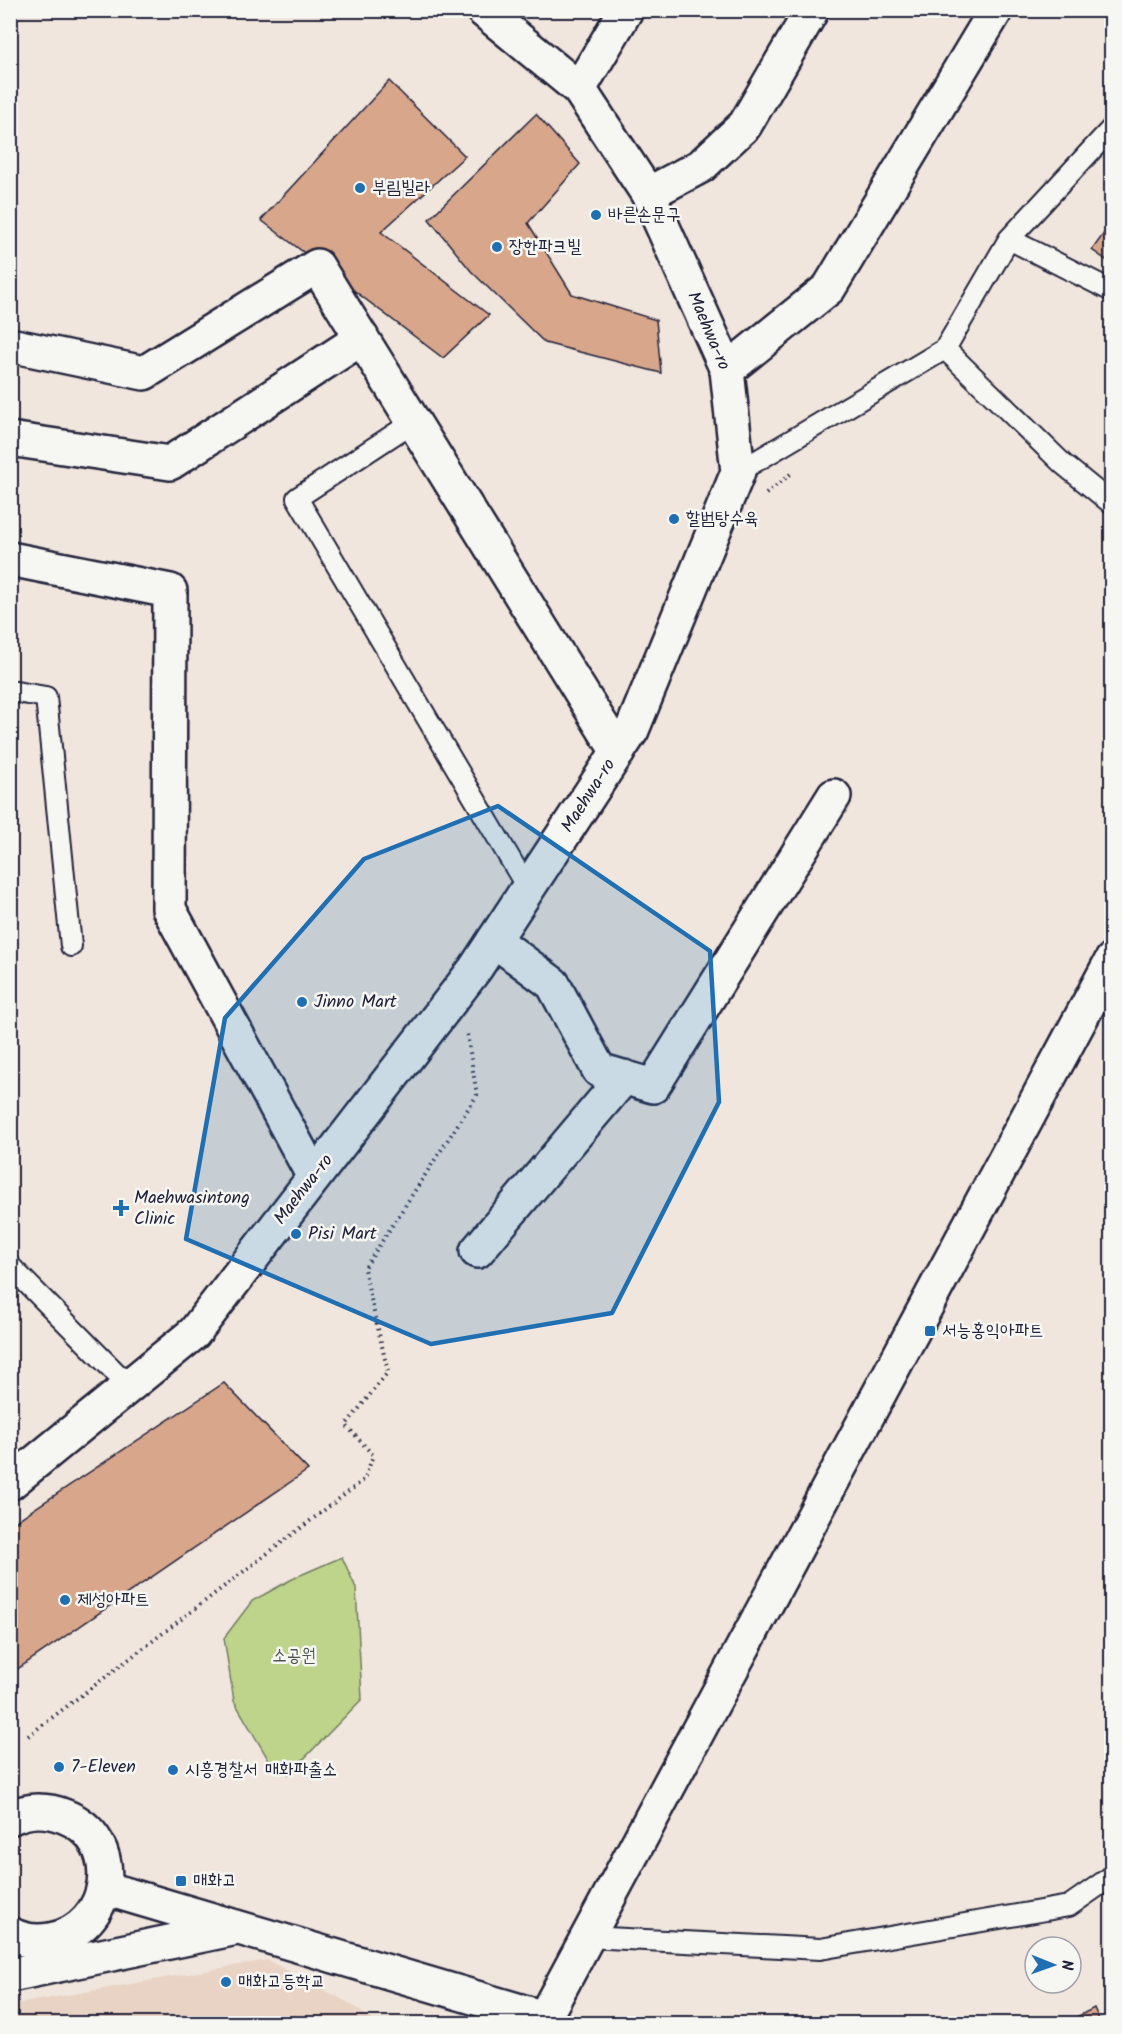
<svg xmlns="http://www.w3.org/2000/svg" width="1122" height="2034" font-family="Kalam,'Poor Story',sans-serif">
  <rect width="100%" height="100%" fill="#f0e6dd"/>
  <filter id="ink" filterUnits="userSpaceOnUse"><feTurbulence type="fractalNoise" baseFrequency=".0167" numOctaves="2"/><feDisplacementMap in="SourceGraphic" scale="12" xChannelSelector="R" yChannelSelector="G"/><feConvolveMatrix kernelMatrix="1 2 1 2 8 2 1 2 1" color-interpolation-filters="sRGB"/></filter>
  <g filter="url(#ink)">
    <!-- built -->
    <path fill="#e9d3c4" d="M267,1960L349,2003L376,2023H11V2005Z"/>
    <!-- green -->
    <path fill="#bdd48a" stroke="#707b62" stroke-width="1.5" d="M342,1557L356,1588L362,1699L289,1774L271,1764L234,1701L224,1638L252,1601L296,1577Z"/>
    <!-- building -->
    <path fill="#d8a68b" stroke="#22223b" stroke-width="1.5" d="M389,81L465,156L381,232L489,315L443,358L261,220Z
      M536,114L580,164L528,223L572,294L656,320L661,373L545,343L471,271L429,219Z
      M1112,222V264L1092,250Z
      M224,1383L308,1470L10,1674V1525Z
      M1094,2008L1101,2024H1063Z"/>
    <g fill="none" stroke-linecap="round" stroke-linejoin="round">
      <!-- lane casing -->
      <g stroke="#22223b" stroke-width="24">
        <path id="lane" d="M1009,239L1112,291
          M945,349L1063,464L1112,504
          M413,422L297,498L528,889
          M738,472L945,349L1009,239L1112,128
          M10,691L46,697L71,946
          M10,1266L129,1386
          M588,1937L820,1949L1069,1906L1112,1876"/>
      </g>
      <!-- street casing -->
      <g stroke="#22223b" stroke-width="38">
        <path id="street" d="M579,89L626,10
          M648,194L701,166L745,125L812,10
          M10,345L144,373L317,266L618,752
          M727,370L829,288L996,10
          M10,439L170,463L362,338
          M10,559L170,591L169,909L314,1177
          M494,940L553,984L599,1070L653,1086L834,796
          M477,1251L624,1077
          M10,1975L237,1928"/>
      </g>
      <!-- secondary casing -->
      <g stroke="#22223b" stroke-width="38">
        <path id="secondary" d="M10,1483L194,1333L475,969L632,730L738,472L727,370L648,194L579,89L483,10
          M10,1818C27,1809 47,1809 64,1816C126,1839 114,1929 50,1940C37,1942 23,1941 10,1934
          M104,1888L544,2018L551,2024
          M544,2018L1112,960"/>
      </g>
      <!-- path -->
      <path stroke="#22223b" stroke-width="4" stroke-dasharray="1.5 4.5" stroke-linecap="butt" d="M766,494L793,472
        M28,1736L365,1479L373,1455L346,1425L388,1372L364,1269L477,1095L467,1034"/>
      <!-- lane -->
      <use href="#lane" stroke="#f6f6f2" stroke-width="20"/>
      <!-- street -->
      <use href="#street" stroke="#f6f6f2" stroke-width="33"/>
      <!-- secondary -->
      <use href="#secondary" stroke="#f6f6f2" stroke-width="33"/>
    </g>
  </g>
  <!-- marked area -->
  <path fill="#1f6fb2" fill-opacity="0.2" stroke="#1f6fb2" stroke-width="4.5" stroke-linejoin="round" d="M498,806L710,951L719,1102L612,1313L431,1344L186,1239L225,1018L364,859Z"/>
  <!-- markers -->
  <g fill="#1f6fb2" stroke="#f6f6f2" stroke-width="2">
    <circle cx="360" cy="188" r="6"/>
    <circle cx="596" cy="215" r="6"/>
    <circle cx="497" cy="247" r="6"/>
    <circle cx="674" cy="519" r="6"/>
    <circle cx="302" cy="1002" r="6"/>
    <path d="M118 1199h6v6h6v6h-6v6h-6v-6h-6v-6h6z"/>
    <circle cx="296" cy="1234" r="6"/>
    <rect x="924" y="1325" width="12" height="12" rx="3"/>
    <circle cx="65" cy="1600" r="6"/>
    <circle cx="59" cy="1767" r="6"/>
    <circle cx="173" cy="1770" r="6"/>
    <rect x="175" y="1875" width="12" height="12" rx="3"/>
    <circle cx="226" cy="1982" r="6"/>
  </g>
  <g text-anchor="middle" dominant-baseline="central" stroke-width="5" stroke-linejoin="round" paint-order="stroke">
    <!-- poi labels -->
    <g font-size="18" fill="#22223b" stroke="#f6f6f2" text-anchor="start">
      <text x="372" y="188">부림빌라</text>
      <text x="608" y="215">바른손문구</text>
      <text x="509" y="247">장한파크빌</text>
      <text x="686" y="519">할범탕수육</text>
      <text x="314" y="1002">Jinno Mart</text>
      <text x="134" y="1198">Maehwasintong<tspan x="134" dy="21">Clinic</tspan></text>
      <text x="308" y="1234">Pisi Mart</text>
      <text x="942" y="1331">서능홍익아파트</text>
      <text x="77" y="1600">제성아파트</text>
      <text x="71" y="1767">7-Eleven</text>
      <text x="185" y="1770">시흥경찰서 매화파출소</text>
      <text x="193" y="1881">매화고</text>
      <text x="238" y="1982">매화고등학교</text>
    </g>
    <!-- street labels -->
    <g font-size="18" fill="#22223b" stroke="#f6f6f2">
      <text transform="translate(708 331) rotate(67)">Maehwa-ro</text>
      <text transform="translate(589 796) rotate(-57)">Maehwa-ro</text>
      <text transform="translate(304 1190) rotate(-52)">Maehwa-ro</text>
    </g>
    <!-- park labels -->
    <g font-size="18" fill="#505753" stroke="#f6f6f2">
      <text x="294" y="1656">소공원</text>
    </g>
  </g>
  <!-- margin -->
  <rect width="1122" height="2034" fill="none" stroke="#f6f6f2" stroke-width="36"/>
  <rect x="18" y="18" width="1086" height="1998" fill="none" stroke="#22223b" stroke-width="2" filter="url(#ink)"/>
  <!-- north arrow -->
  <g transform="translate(1053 1965) rotate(91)"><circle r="28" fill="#f6f6f2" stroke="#a1a1a9" stroke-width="1.5"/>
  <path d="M0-4.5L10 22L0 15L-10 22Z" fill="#1f6fb2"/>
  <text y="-9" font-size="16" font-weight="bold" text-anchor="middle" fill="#22223b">N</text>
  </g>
</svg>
